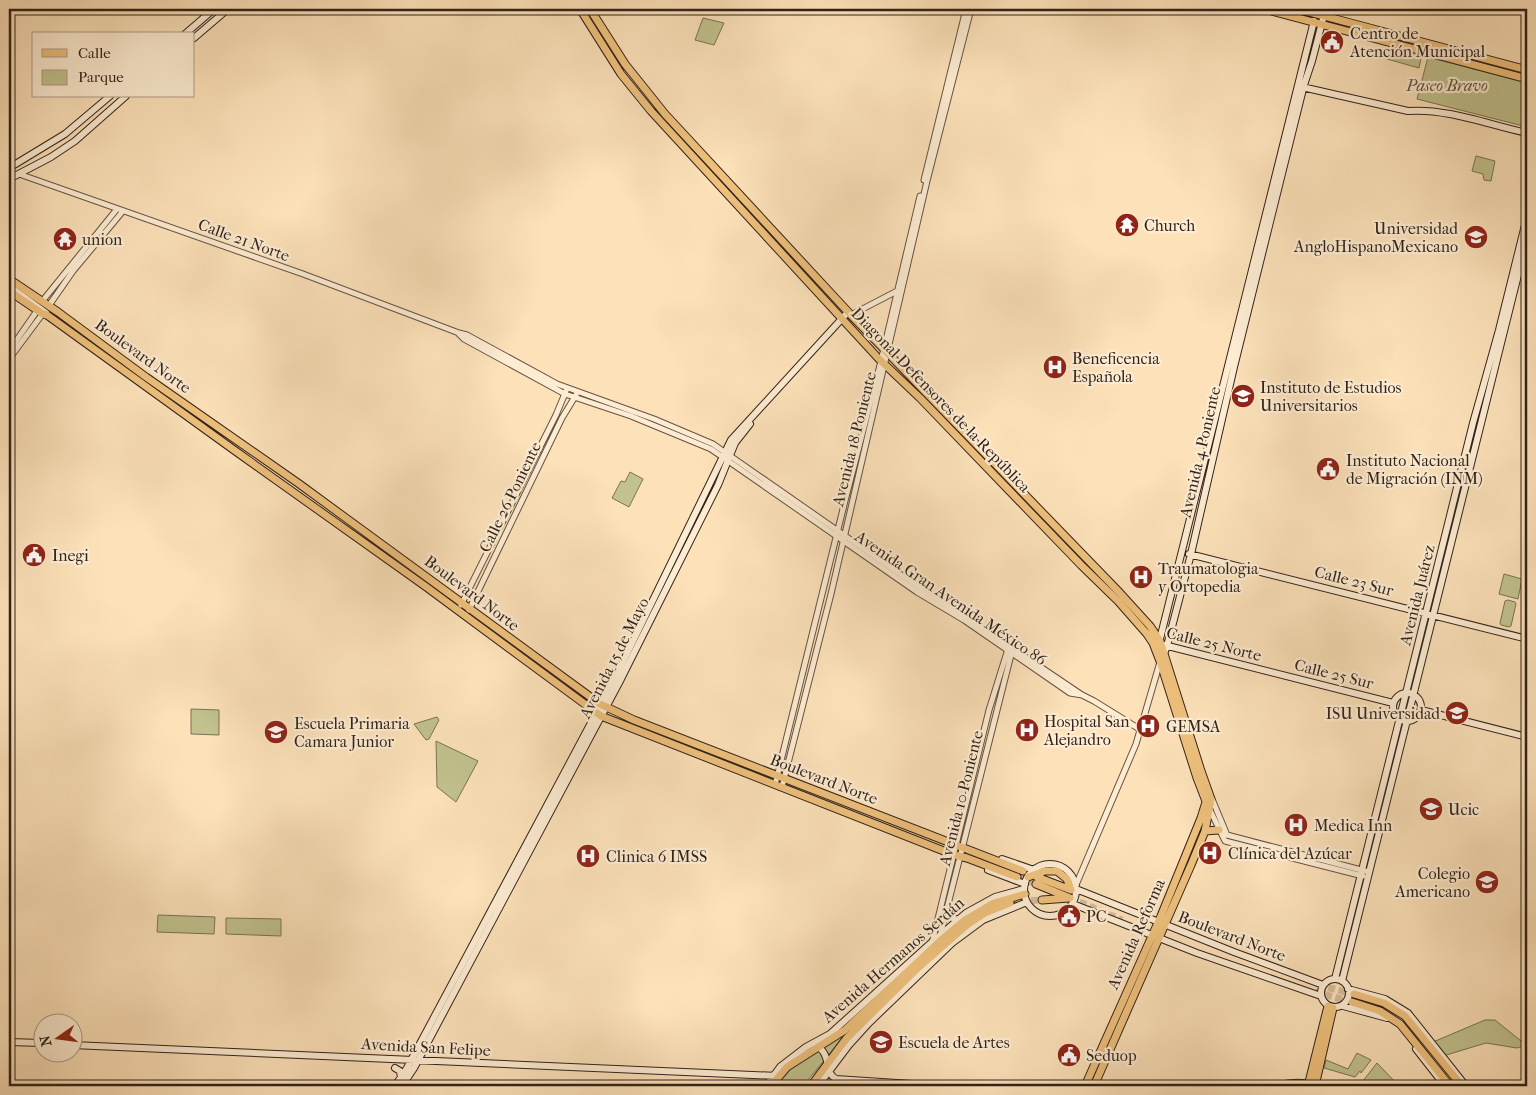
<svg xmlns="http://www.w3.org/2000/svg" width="1536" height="1095" font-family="'IM FELL French Canon',serif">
  <rect width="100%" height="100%" fill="#fce1b9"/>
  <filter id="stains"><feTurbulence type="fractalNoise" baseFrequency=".004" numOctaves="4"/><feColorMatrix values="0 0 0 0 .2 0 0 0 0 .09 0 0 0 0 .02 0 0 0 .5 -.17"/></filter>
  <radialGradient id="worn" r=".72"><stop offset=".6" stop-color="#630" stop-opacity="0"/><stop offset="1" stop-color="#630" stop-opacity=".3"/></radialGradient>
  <!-- green -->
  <path fill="#c1c28e" stroke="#7a7254" d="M703,18L724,23L714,45L695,40Z
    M1389,46L1422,54L1419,68L1387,59Z
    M1428,57L1527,83V127L1417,99Z
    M1476,156L1495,161L1491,181L1484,180L1483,174L1472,171Z
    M630,472L643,479L629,507L612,498L621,481L625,482Z
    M1504,574L1522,579L1518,599L1499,594Z
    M1508,600L1515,602L1516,604L1511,626L1509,627L1501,625L1500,623L1505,601Z
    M191,709L219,710V735L191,734Z
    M437,717L439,720L429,739L426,740L414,724Z
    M436,741L478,761L456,802L437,787Z
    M158,915L215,917L214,934L157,932Z
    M226,918L281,919V936L226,934Z
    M1485,1020H1495L1526,1045L1517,1048L1486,1043L1443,1056L1433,1042Z
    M844,1033L845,1035L803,1086H775C792,1063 820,1048 844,1033Z
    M1357,1053L1371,1060L1361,1073L1360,1071L1355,1077L1324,1068L1326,1060L1348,1069Z
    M1377,1063L1399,1086H1359Z"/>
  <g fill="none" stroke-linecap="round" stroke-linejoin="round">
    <!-- primary-tunnel -->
    <path stroke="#d4bb99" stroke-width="7" stroke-dasharray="7 3.5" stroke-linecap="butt" d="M1017,877L1036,884
      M1070,898L1122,920
      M1010,903L1023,901L1042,900
      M1318,985L1354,994
      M1315,992L1352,1002"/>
    <!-- tertiary casing -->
    <g stroke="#645242" stroke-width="7">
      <path id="tertiary" d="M19,174L303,274L459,333L467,335L557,384L654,419L713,444L920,588L965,616L1082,695L1094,701L1141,730
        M924,180L966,9
        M44,299L117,209
        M50,304L73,271L123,211
        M851,315L899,290
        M459,334L464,339L565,394L631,416L711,449L917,592L964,620L1070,693L1082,695
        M9,351L39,308
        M9,359L44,312
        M461,605L556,415L566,391
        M469,610L562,418L576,395
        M775,785L845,501L881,361L920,196
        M782,787L831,594L927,181L971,9
        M1212,799L1227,835L1369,872
        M1210,810L1225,841L1363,876
        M1076,885L1136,744L1160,662
        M940,936L1012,651
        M932,943L989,710L1008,649"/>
    </g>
    <!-- secondary casing -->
    <g stroke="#32221a" stroke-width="8">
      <path id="secondary" d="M185,34L214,9
        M194,38L228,9
        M1302,87L1408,111C1447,108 1489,125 1527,133
        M9,168L65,134L110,96
        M9,179L51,157L75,141L126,96
        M9,286L46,313
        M1189,554L1527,639
        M1159,643L1314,21
        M1164,645L1393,703
        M1163,656L1167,646L1191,554L1234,367L1304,85L1312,61L1324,15
        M1393 707a14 14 0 1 1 28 0a14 14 0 1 1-28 0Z
        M1421,710L1527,737
        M1002,859L1034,870
        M1024 890a26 26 0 1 1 52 0a26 26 0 1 1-52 0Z
        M988,870L1025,884
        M1076,889L1234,952L1323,985
        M1073,904L1197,953L1321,996
        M945,913L952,918L958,920
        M1321 993a14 14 0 1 1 28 0a14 14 0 1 1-28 0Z
        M1335,979L1473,423L1499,330L1527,217
        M1342,981L1527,239
        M1348,989L1385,999L1408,1013L1466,1086
        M1343,1006L1387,1018
        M9,1042L42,1043
        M815,1044C834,1057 823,1072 836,1079L943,1086
        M72,1045L778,1076
        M1416,1049L1445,1086
        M395,1068L400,1071L401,1078
        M395,1086L407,1068L616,676L731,440L848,312
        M402,1086L414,1068L621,679L718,485L735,443L750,424
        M766,1086L780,1067L806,1047L830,1034L932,942L966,913L995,897L1024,889
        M818,1086L849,1045L869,1023L952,943L983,920L1027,902
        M830,1086H833"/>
    </g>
    <!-- primary casing -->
    <g stroke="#32221a" stroke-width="9">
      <path id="primary" d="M580,9L621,74L651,111L879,359L920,398L1081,565L1118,601L1147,634L1153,643L1160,661L1197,778L1209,809
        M590,9L625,64L665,114L851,315L1120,593L1150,626L1160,641L1201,771L1211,799L1205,831L1191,865L1094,1086
        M1264,9L1527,79
        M1298,9L1527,70
        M9,279L58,312L146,377L298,483L600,704L634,720L1023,871
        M9,291L43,314L47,315L234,450L425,586L601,716L954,855L967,858L1017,877
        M1205,831L1219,830
        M1028,877L1045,871H1057L1067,879L1071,890
        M1037,877L1071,890
        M1036,884L1070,898
        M1042,900L1069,898
        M1354,994L1384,1003L1405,1016L1462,1086
        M1352,1002L1380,1011L1400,1024L1450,1086
        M771,1086L787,1067L845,1030L939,942L965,920L994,903L1025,894
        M811,1086L846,1039L919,967L968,924L985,913L1010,903
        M1085,1086L1161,916L1201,818L1206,802
        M1278,1086C1292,1082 1307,1083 1321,1086
        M1308,1086L1328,1006
        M1315,1086L1333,1008"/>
    </g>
    <!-- tertiary -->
    <use href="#tertiary" stroke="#fdecd2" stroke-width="5"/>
    <!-- secondary -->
    <use href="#secondary" stroke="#fdecd2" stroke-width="6"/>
    <!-- primary -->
    <use href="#primary" stroke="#eec07c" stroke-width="7"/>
  </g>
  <!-- icons -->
  <defs>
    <g id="civic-disc" transform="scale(1.25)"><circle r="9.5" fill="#8f2418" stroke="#fdecd2"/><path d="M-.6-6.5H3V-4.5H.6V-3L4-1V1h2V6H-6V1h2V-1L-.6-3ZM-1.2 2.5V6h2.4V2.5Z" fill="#fff"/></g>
    <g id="temple-disc" transform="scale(1.25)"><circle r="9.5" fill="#8f2418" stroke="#fdecd2"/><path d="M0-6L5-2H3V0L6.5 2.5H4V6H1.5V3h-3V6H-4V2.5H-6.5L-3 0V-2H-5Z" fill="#fff"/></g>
    <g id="university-disc" transform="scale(1.25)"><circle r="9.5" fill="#8f2418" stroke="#fdecd2"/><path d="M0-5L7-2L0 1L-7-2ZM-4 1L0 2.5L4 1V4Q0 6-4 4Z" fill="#fff"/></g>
    <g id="hospital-disc" transform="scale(1.25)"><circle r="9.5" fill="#8f2418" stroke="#fdecd2"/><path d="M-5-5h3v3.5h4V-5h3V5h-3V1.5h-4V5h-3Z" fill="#fff"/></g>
    <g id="school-disc" transform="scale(1.25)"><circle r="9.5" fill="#8f2418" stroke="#fdecd2"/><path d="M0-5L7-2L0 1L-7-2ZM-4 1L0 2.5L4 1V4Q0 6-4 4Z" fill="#fff"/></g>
  </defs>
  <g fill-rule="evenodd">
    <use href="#civic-disc" x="1332" y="42"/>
    <use href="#temple-disc" x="1127" y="225"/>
    <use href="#university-disc" x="1476" y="237"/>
    <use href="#temple-disc" x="65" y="239"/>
    <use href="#hospital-disc" x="1055" y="367"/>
    <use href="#university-disc" x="1243" y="396"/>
    <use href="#civic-disc" x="1328" y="469"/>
    <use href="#civic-disc" x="34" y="555"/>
    <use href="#hospital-disc" x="1141" y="577"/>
    <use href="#university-disc" x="1457" y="713"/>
    <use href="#hospital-disc" x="1148" y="726"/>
    <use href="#hospital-disc" x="1027" y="730"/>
    <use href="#university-disc" x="276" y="732"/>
    <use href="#school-disc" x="1431" y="809"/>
    <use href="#hospital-disc" x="1296" y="825"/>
    <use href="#hospital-disc" x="1210" y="853"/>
    <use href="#hospital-disc" x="588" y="856"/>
    <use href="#school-disc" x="1487" y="882"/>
    <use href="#civic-disc" x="1069" y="916"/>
    <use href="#school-disc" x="881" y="1042"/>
    <use href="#civic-disc" x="1069" y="1055"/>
  </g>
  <g text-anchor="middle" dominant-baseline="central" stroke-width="4.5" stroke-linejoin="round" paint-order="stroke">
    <!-- poi labels -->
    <g font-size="16" fill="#32221a" stroke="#fdecd2" text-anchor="start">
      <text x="1350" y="33">Centro de<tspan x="1350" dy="18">Atención Municipal</tspan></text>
      <text x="1144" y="225">Church</text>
      <text x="1458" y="228" text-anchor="end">Universidad<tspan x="1458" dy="18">AngloHispanoMexicano</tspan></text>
      <text x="82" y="239">union</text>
      <text x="1072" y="358">Beneficencia<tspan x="1072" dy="18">Española</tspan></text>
      <text x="1260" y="387">Instituto de Estudios<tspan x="1260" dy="18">Universitarios</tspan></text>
      <text x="1346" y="460">Instituto Nacional<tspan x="1346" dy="18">de Migración (INM)</tspan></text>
      <text x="52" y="555">Inegi</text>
      <text x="1158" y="568">Traumatologia<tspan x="1158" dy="18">y Ortopedia</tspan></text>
      <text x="1440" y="713" text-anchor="end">ISU Universidad</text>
      <text x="1044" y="721">Hospital San<tspan x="1044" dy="18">Alejandro</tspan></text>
      <text x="294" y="723">Escuela Primaria<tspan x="294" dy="18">Camara Junior</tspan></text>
      <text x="1166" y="726">GEMSA</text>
      <text x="1448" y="809">Ucic</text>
      <text x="1314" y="825">Medica Inn</text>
      <text x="1228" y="853">Clínica del Azúcar</text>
      <text x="606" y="856">Clinica 6 IMSS</text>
      <text x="1470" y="873" text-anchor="end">Colegio<tspan x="1470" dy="18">Americano</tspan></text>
      <text x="1086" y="916">PC</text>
      <text x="898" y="1042">Escuela de Artes</text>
      <text x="1086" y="1055">Seduop</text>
    </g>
    <!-- park labels -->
    <g font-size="16" font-style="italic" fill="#5d523d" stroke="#fdecd2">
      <text x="1447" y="85">Paseo Bravo</text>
    </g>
    <!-- street labels -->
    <g font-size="16" fill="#32221a" stroke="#fdecd2">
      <text transform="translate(244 240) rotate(20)">Calle 21 Norte</text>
      <text transform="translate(143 356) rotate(36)">Boulevard Norte</text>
      <text transform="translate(941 400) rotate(46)">Diagonal Defensores de la República</text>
      <text transform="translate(854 439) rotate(-76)">Avenida 18 Poniente</text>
      <text transform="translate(1200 452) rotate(-77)">Avenida 4 Poniente</text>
      <text transform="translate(510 497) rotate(-64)">Calle 26 Poniente</text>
      <text transform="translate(1354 581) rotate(14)">Calle 23 Sur</text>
      <text transform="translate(472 593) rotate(37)">Boulevard Norte</text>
      <text transform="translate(1417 595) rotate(-76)">Avenida Juárez</text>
      <text transform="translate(951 598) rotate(34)">Avenida Gran Avenida México 86</text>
      <text transform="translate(1214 644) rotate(14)">Calle 25 Norte</text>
      <text transform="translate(614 658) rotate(-63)">Avenida 15 de Mayo</text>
      <text transform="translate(1334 674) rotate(14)">Calle 25 Sur</text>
      <text transform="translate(824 779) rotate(21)">Boulevard Norte</text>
      <text transform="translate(961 798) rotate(-76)">Avenida 10 Poniente</text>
      <text transform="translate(1136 934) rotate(-66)">Avenida Reforma</text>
      <text transform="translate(1232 936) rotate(21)">Boulevard Norte</text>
      <text transform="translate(893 960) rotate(-41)">Avenida Hermanos Serdán</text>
      <text transform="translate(426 1047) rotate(3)">Avenida San Felipe</text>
    </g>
  </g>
  <!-- margin -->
  <rect width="1536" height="1095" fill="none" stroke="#fce1b9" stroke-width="30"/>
  <rect x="10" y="10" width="1516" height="1075" fill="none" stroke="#32221a" stroke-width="2.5"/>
  <rect x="15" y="15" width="1506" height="1065" fill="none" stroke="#32221a"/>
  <!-- legend -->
  <rect x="32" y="32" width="162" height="65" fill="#fdecd2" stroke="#ac9b88"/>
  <rect x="42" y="49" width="25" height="8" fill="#eec07c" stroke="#ac9b88"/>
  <text x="78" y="58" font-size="15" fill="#32221a">Calle</text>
  <rect x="42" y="70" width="25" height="15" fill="#c1c28e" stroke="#ac9b88"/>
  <text x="78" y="82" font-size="15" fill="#32221a">Parque</text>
  <!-- north arrow -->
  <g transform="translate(58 1038) rotate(256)"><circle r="24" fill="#fdecd2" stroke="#ac9b88"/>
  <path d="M0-4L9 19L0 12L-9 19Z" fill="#8f2418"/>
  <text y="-8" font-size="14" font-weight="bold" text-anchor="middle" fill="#32221a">N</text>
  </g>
  <rect width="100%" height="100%" filter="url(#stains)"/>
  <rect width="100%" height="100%" fill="url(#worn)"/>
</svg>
